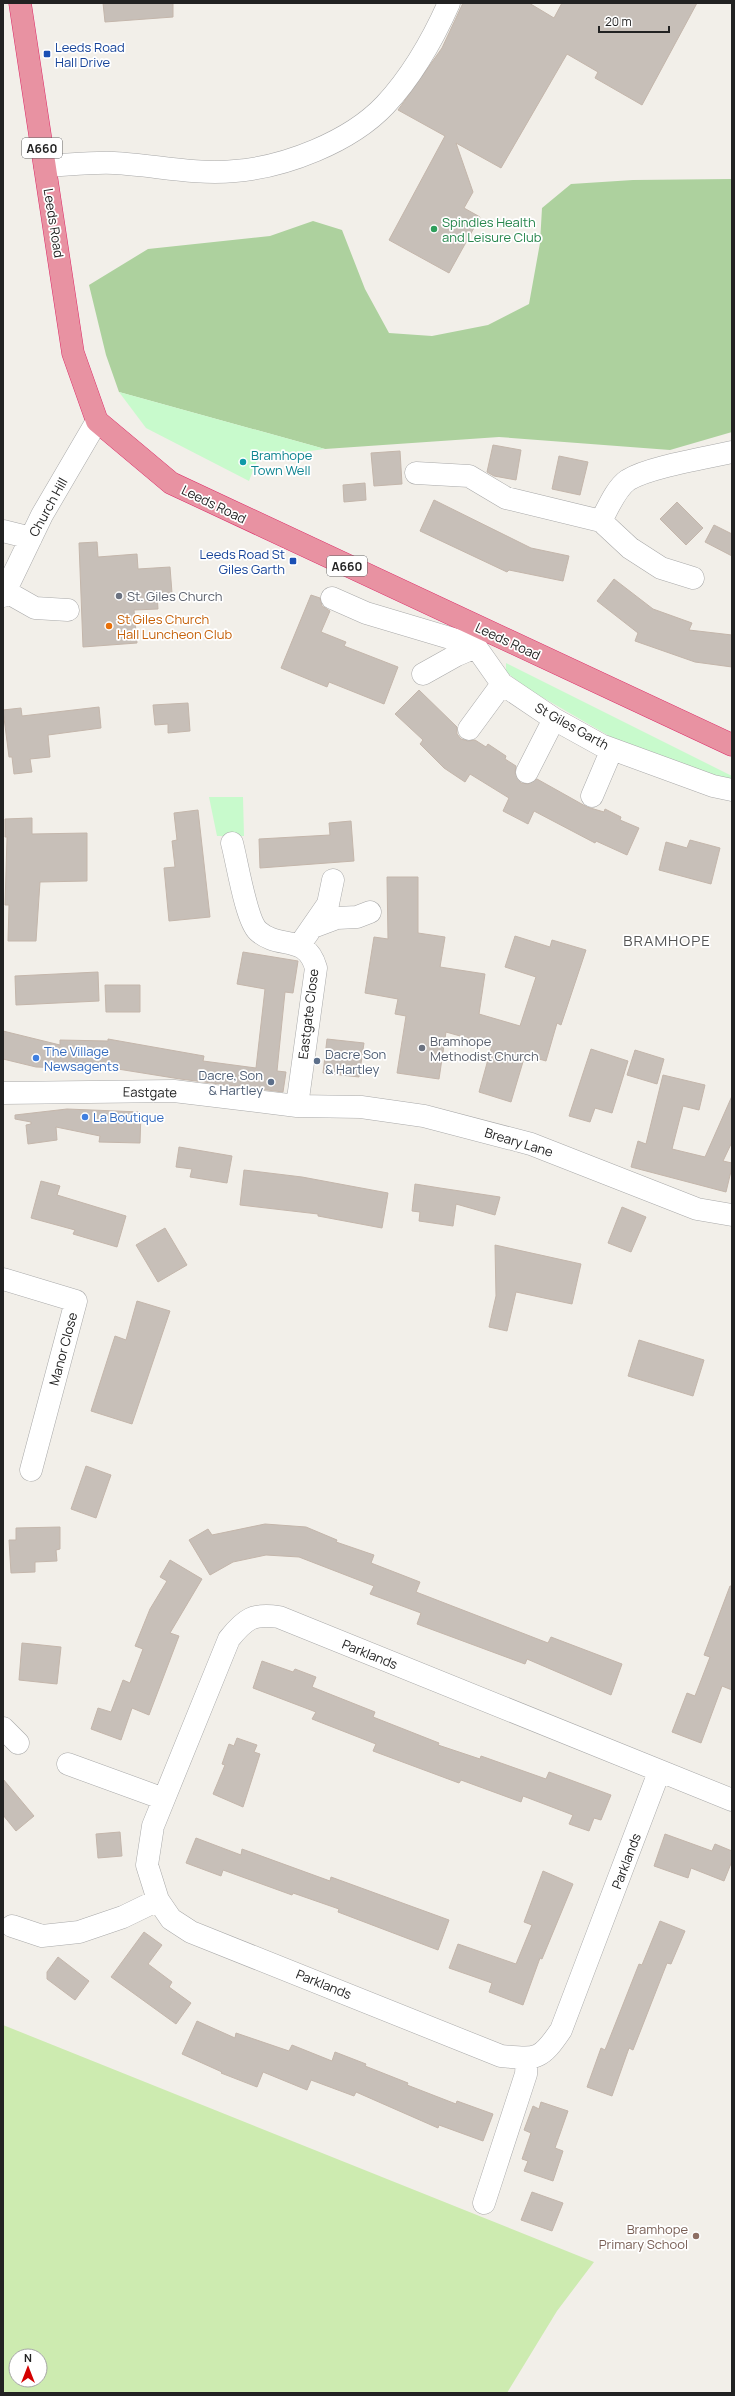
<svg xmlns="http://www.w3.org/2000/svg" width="735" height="2396" font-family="Manrope,sans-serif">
  <rect width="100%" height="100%" fill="#f2efe9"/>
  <!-- grass -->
  <path fill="#cdebb0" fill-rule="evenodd" d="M3,2025L594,2262L557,2311L507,2393H3ZM16,2356H40V2380H16Z"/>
  <!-- forest -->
  <path fill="#add19e" d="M732,179V432L670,450L499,437L325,449L119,392L106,355L89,285L148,249L270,236L313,221L342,230L365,289L389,333L432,336L488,325L529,304L540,243L542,208L571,184L633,180Z"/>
  <!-- park -->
  <path fill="#c8facc" d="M119,392L325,449L258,458L249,481L146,428Z
    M506,663L732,776V782L611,737L528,689L506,672Z
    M209,797H243L244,836H217Z"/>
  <!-- building -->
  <path fill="#c7bfb8" stroke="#c4b6ab" d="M103,3H173V17L105,22Z
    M463,3H529L554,18L562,3H697L642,105L595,78L598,72L567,54L501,168L456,143L473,192L464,208L480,217L449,273L389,240L445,136L398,110L442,48Z
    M493,445L521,450L516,480L494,476L487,472Z
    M400,451L402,484L374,486L371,453Z
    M559,456L588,462L580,495L552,489Z
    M365,483L366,500L344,502L343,485Z
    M434,500L531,548L569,556L563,581L509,570L507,572L420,531Z
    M677,502L703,528L686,545L660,519Z
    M714,525L732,534V556L705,542Z
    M97,542L98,557L137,554L138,569L170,567L172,593L157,594L158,609L134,610L137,643L83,647L79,543Z
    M614,579L653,609L692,623L689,630L732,635V667L695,662L635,641L638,633L597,601Z
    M311,595L320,598L322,606L330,611L321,632L346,642L344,646L398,667L384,704L329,682L327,687L281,668Z
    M419,690L457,727V734L461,739L468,741L475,740L486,747L488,744L506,756L505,759L516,766L515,773L521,783L528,784L537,779L587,807L604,812L605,809L621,817L620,820L639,828L627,855L596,841L595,843L534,811L528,824L503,811L509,798L470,774L465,782L444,768L420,744L423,740L395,714Z
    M188,703L190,731L168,733V724L155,725L153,705Z
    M99,707L101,728L48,735L50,757L30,759L32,772L14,774L12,757H9L3,710L21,708L22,716Z
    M198,810L210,917L169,921L164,868L175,867L172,841L177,840L174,813Z
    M32,818V834L87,833V881L40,882L36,941H8L9,905H5L7,837H5V819Z
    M351,821L354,861L260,868L259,839L330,835L329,823Z
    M690,840L720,848L711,884L659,870L666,842L687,848Z
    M387,877H418V933L445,937L440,967L485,974L479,1014L520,1026L536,977L505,967L515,936L550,947L552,940L586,950L561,1025L557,1023L546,1061L525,1055L511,1102L479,1092L492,1045L446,1032L439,1079L397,1073L406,1016L395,1014L398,999L365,993L374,937L388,939Z
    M243,952L298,961L293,993L285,992L277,1071L286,1072L283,1092L180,1079L99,1066V1069L36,1067L3,1059V1031L60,1045V1040L108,1041V1039L204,1056L203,1061L256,1068L265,989L237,984Z
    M98,972L99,1001L16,1005L15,976Z
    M105,985H140V1012H106Z
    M327,1039L364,1043L359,1077L323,1073Z
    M591,1049L628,1061L612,1113L595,1108L590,1122L569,1116Z
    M635,1050L664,1059L657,1084L627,1075Z
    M663,1075L705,1085L699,1110L683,1106L672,1149L705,1157L732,1096V1142L723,1161L732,1163V1167L726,1192L631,1167L638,1141L646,1144Z
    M67,1109L141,1112L140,1143L99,1142L100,1136L56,1127L57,1140L28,1144L26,1125L31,1124V1122L15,1119V1115Z
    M179,1147L232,1156L227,1183L190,1177L192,1169L176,1167Z
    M244,1170L302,1177L388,1193L382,1228L318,1216V1214L240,1205Z
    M41,1181L60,1186L57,1195L126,1216L117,1247L73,1234L75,1230L31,1218Z
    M415,1184L440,1188L500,1197L495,1215L456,1204L453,1226L419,1221L420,1212L412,1211Z
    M622,1207L646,1217L631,1252L608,1243Z
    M165,1228L187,1265L158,1282L136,1245Z
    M495,1245L581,1264L572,1304L516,1292L507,1331L489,1327L496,1296Z
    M137,1301L170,1311L132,1424L91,1411L115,1336L126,1340Z
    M639,1340L704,1360L693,1396L628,1376Z
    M86,1466L111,1475L96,1518L71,1509Z
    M265,1524L306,1527L337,1540L336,1542L374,1555L371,1563L420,1582L416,1592L548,1643L551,1637L622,1664L611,1695L527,1659L525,1664L417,1624L421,1613L370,1594L374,1586L299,1557L266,1555L233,1562L210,1575L189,1540L208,1529L212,1535Z
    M60,1527V1549L56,1550L57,1561L35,1562V1572L11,1573L9,1540H16V1528Z
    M170,1560L202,1579L170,1633L179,1636L149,1715L132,1708L121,1740L91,1729L98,1708L111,1712L123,1680L130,1683L143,1649L135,1646L150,1609L167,1581L160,1577Z
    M730,1586H732V1690L722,1686L701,1743L672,1732L687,1693L695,1696L710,1657L704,1655Z
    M22,1643L61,1647L57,1684L19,1680Z
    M262,1661L293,1672L295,1669L316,1677L312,1687L375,1712L373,1717L439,1743L438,1745L480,1759L481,1756L546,1779L549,1772L611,1795L601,1820L594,1818L589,1831L569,1824L573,1815L523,1796L521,1802L461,1780L459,1783L373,1751L376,1744L312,1719L316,1712L253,1688Z
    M237,1738L257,1745L254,1752L260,1754L243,1807L213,1794L225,1765L222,1764L229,1744L234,1746Z
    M3,1779L34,1816L16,1831L3,1815Z
    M120,1832L122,1856L98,1858L96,1834Z
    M665,1834L712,1851L715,1844L732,1851V1861L724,1881L691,1868L688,1878L654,1866Z
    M196,1838L241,1855L242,1849L330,1881L331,1877L449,1920L438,1950L338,1912L339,1909L293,1893L292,1895L223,1870L221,1876L186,1863Z
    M543,1871L573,1884L542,1959L540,1958L523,2005L489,1992L492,1983L449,1968L458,1944L516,1964L532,1925L524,1922Z
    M660,1921L685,1931L671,1964L667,1963L633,2050L629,2048L612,2096L587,2087L601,2048L605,2050L639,1964L642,1965Z
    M144,1932L162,1945L148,1964L172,1982L169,1987L191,2003L176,2024L111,1977Z
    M58,1957L89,1981L75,2000L47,1979V1972Z
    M197,2021L235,2038L236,2033L289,2051L292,2045L332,2061L335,2052L366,2064L365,2066L408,2083L407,2085L456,2104L457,2101L493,2114L483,2141L439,2125L438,2128L356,2092L354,2096L311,2080L307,2090L263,2072L257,2087L221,2073L222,2072L182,2054Z
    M541,2102L568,2111L555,2148L563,2151L553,2181L524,2171L528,2161L522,2159L531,2133L524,2130L533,2106L539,2109Z
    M532,2192L563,2203L552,2231L521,2220Z"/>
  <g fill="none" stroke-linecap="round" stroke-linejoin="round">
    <!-- minor casing -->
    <g stroke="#a9a9a9" stroke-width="23">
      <path id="minor" d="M45,166C68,165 91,162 114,163C154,165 194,175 235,171C285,167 350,142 385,105C412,76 433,39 449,3
        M416,473L469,476L506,498L601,521L630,548L661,568L693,578
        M601,521C608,508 616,488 628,480C649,467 706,458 732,452
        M3,531L31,538
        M5,591L35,608L68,610
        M3,596L42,515L97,421
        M332,598L366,613L460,641H475
        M473,625L476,647L502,684L554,719L601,745L713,786L732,790
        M423,674L457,655L476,647
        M469,729L502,684
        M527,772L554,719
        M592,796L612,749
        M232,843C237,861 246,920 258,931C279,950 306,933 316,968L297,1106
        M313,927L337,918L357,917L370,912
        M299,946L328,904L333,880
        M3,1093L174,1091L297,1106L361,1107L424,1116L531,1144L697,1209L732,1215
        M3,1279L76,1301L31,1470
        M3,1728L18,1743
        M68,1764L164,1799
        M659,1772L561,2030C540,2061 537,2059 501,2056L191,1932L171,1919L158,1900L147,1865L153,1826L229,1639C245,1619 253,1613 279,1617L732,1800
        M12,1926L42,1936L79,1932L123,1917L158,1900
        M484,2203L526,2074L527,2058"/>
    </g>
    <!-- highway casing -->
    <g stroke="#dc2a67" stroke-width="23">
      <path id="highway" d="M20,3L73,353L97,421L171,483L732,745"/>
    </g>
    <!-- minor -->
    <use href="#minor" stroke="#fff" stroke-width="22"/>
    <!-- highway -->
    <use href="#highway" stroke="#e892a2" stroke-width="22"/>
  </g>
  <!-- markers -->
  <g fill="#1a4fb4" stroke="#fff" stroke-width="1.5">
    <rect x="43" y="50" width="8" height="8" rx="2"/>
    <rect x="289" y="557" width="8" height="8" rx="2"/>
  </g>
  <circle fill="#2e9e5b" stroke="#fff" stroke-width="1.5" cx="434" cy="229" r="4"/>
  <circle fill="#0f9aa8" stroke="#fff" stroke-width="1.5" cx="243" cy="462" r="4"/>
  <g fill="#6b7280" stroke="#fff" stroke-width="1.5">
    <circle cx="119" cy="596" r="4"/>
    <circle cx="422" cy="1048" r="4"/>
  </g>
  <circle fill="#e8710a" stroke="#fff" stroke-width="1.5" cx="109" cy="626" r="4"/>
  <g fill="#3f7fe0" stroke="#fff" stroke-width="1.5">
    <circle cx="36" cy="1058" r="4"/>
    <circle cx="85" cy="1117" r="4"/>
  </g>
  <g fill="#5c6f8a" stroke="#fff" stroke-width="1.5">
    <circle cx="317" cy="1061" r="4"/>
    <circle cx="271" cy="1082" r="4"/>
  </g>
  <circle fill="#8d6e63" stroke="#fff" stroke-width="1.5" cx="696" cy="2236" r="4"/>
  <g text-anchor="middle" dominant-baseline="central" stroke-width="3.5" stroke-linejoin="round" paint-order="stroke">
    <!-- shield labels -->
    <g fill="#fff" stroke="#646464" stroke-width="1">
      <rect x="22" y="138" width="40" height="20" rx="3"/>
      <rect x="327" y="556" width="40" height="20" rx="3"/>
    </g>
    <g font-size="12" font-weight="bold" fill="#222">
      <text x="42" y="148">A660</text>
      <text x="347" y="566">A660</text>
    </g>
    <!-- transit labels -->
    <g font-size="13" fill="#164399" stroke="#fff" text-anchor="start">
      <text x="55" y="47">Leeds Road<tspan x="55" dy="15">Hall Drive</tspan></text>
      <text x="285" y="554" text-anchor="end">Leeds Road St<tspan x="285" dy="15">Giles Garth</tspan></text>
    </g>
    <!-- leisure labels -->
    <g font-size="13" fill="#27864d" stroke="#fff" text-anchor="start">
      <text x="442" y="222">Spindles Health<tspan x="442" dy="15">and Leisure Club</tspan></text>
    </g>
    <!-- street labels -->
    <g font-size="13" fill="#222" stroke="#fff">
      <text transform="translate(54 223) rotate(81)">Leeds Road</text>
      <text transform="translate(214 504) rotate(26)">Leeds Road</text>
      <text transform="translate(48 507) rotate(-61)">Church Hill</text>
      <text transform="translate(508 641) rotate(25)">Leeds Road</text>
      <text transform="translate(572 726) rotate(29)">St Giles Garth</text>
      <text transform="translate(308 1014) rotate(-83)">Eastgate Close</text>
      <text transform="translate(150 1092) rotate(1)">Eastgate</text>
      <text transform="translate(519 1142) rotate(17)">Breary Lane</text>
      <text transform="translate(63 1349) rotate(-75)">Manor Close</text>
      <text transform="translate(370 1654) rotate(22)">Parklands</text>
      <text transform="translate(626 1861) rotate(-69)">Parklands</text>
      <text transform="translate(324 1984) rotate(22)">Parklands</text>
    </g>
    <!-- culture labels -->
    <g font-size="13" fill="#0d838f" stroke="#fff" text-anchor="start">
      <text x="251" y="455">Bramhope<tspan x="251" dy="15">Town Well</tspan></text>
    </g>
    <!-- worship labels -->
    <g font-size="13" fill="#5b616d" stroke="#fff" text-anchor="start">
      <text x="127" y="596">St. Giles Church</text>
      <text x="430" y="1041">Bramhope<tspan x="430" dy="15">Methodist Church</tspan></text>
    </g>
    <!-- food labels -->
    <g font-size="13" fill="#c56008" stroke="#fff" text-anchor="start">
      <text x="117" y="619">St Giles Church<tspan x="117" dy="15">Hall Luncheon Club</tspan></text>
    </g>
    <!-- shop labels -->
    <g font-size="13" fill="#366cbe" stroke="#fff" text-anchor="start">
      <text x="44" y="1051">The Village<tspan x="44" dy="15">Newsagents</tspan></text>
      <text x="93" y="1117">La Boutique</text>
    </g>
    <!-- service labels -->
    <g font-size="13" fill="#4e5e75" stroke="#fff" text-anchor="start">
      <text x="325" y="1054">Dacre Son<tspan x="325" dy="15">&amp; Hartley</tspan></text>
      <text x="263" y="1075" text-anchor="end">Dacre, Son<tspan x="263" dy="15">&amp; Hartley</tspan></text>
    </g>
    <!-- education labels -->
    <g font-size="13" fill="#785e54" stroke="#fff" text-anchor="end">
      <text x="688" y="2229">Bramhope<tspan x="688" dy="15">Primary School</tspan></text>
    </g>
    <!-- quarter labels -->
    <g font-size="15" letter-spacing="1" fill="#555" stroke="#fff">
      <text x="667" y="940">BRAMHOPE</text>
    </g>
  </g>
  <!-- border -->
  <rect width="735" height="2396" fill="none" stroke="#222222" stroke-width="8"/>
  <!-- north arrow -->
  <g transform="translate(28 2368)"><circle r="19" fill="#ffffff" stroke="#a7a7a7"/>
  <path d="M0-3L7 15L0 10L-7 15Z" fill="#d40000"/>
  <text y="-6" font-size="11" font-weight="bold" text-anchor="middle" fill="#222222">N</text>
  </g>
  <!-- scale -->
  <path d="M599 26v6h70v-6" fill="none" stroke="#222222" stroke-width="2"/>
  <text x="605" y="26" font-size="12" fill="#222222" stroke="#ffffff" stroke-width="3" paint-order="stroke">20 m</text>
</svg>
